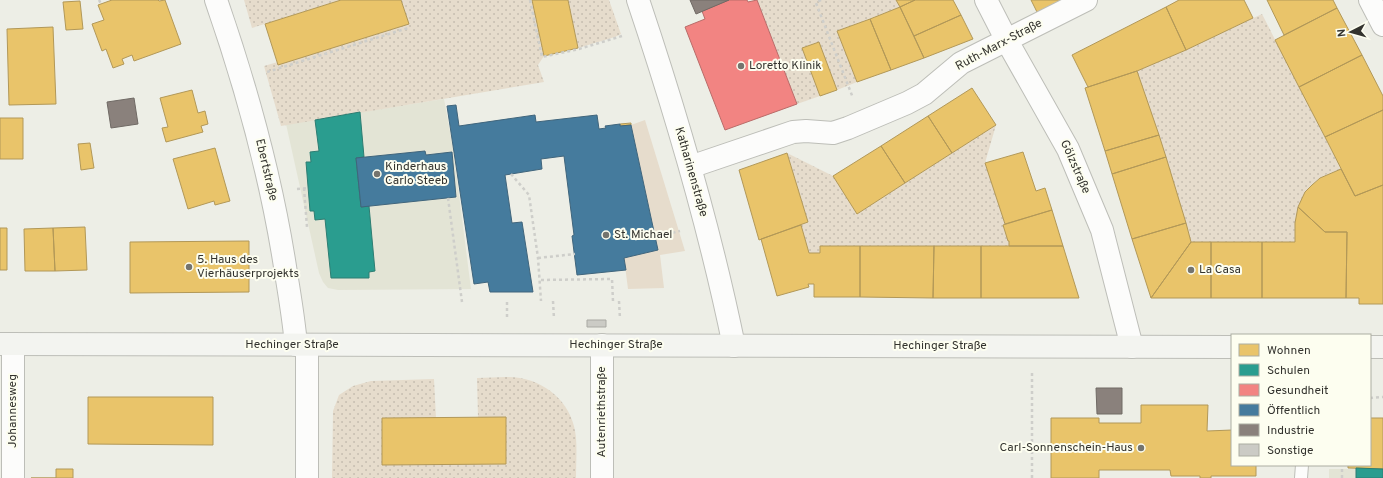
<svg xmlns="http://www.w3.org/2000/svg" width="1383" height="478" font-family="Overpass,sans-serif">
  <defs>
    <pattern id="garden-dots" width="8" height="8" patternUnits="userSpaceOnUse"><rect width="8" height="8" fill="#e6dccc"/><path d="M2 2h.1M6 6h.1" fill="none" stroke="#c6bdb0" stroke-width="1.8" stroke-linecap="round"/></pattern>
  </defs>
  <rect width="100%" height="100%" fill="#edeee6"/>
  <!-- built -->
  <path fill="#e3e4d5" d="M444,99L453,148L471,289L338,290L328,288L323,282L319,273L286,124Z
    M1329,469H1383V478H1329Z"/>
  <!-- grass -->
  <path fill="#e6dccc" d="M645,120L685,251L660,255L664,288L628,289L624,258L658,250L631,125Z"/>
  <!-- garden -->
  <path fill="url(#garden-dots)" d="M244,0H341L252,28Z
    M401,0H532L544,56L538,65L544,82L281,126L264,66L408,24Z
    M568,0H609L621,34L615,37L578,48Z
    M757,0H896L900,7L837,31L857,82L837,90L818,42L802,48L820,96L797,104Z
    M1262,14L1341,169C1334,172 1325,174 1318,179C1298,194 1294,218 1295,242H1191L1137,71L1186,50Z
    M996,125L985,163L1005,224L1003,225L1008,241H1009V246H820V253H809L801,225L808,222L787,153L833,176L857,214Z
    M477,378C491,378 507,376 520,378C550,383 574,407 576,438C577,451 576,465 576,478H332L333,411L339,395L353,386L371,381L434,379L436,418H382V465L506,464V418H478Z"/>
  <!-- homes -->
  <path fill="#e9c46a" stroke="#b29858" d="M112,0H158L159,1L165,0L181,44L134,61L132,55L122,59L124,64L113,68L106,49L102,51L92,24L104,20L98,5Z
    M341,0H401L409,24L278,65L265,24Z
    M532,0H568L578,48L544,56Z
    M896,0H915L900,7Z
    M915,0H953L961,15L914,36L900,7Z
    M1031,0H1070L1039,16Z
    M1179,0H1244L1253,18L1186,50L1166,7Z
    M1267,0H1333L1337,8L1284,35Z
    M80,1L83,29L66,30L63,2Z
    M900,7L924,58L891,70L870,19Z
    M1166,7L1186,50L1137,71L1088,87L1072,55Z
    M1337,8L1362,55L1299,87L1275,40Z
    M961,15L973,39L924,58L914,36Z
    M870,19L891,70L857,82L837,31Z
    M53,27L56,104L9,105L7,29Z
    M819,42L837,90L820,96L802,48Z
    M1362,55L1383,96V110L1325,137L1299,87Z
    M1137,71L1159,135L1105,151L1085,88Z
    M972,88L996,125L952,153L928,116Z
    M192,90L198,113L205,111L208,124L201,126L203,132L166,142L162,128L168,127L160,98Z
    M1383,110V185L1355,196L1325,137Z
    M928,116L952,153L905,183L881,146Z
    M0,118H23V159H0Z
    M631,123V125L620,126V124Z
    M1159,135L1166,157L1112,174L1105,151Z
    M90,143L94,168L81,170L78,144Z
    M881,146L905,183L857,214L833,176Z
    M215,148L230,201L215,205L214,201L188,209L173,159Z
    M1023,152L1036,191L1045,188L1052,210L1005,224L985,163Z
    M787,153L808,222L759,240L739,170Z
    M1166,157L1186,223L1132,239L1112,174Z
    M1341,169L1355,196L1383,185V304H1359V298H1346L1347,232H1325L1298,207L1305,192L1312,185L1320,178Z
    M1298,207L1325,232H1347L1346,298H1262V242H1295V223Z
    M1052,210L1063,246H1009V241H1008L1003,225Z
    M1186,223L1191,242L1151,298L1132,239Z
    M801,225L809,253H820V246H860V297H814V284H808L809,287L777,296L761,239Z
    M85,227L87,270L55,271L53,228Z
    M0,228H7V270H0Z
    M53,228L55,271H25L24,229Z
    M249,241V292L130,293V242Z
    M1191,242H1211V298H1151Z
    M1211,242H1262V298H1211Z
    M860,246H934L933,298L860,297Z
    M934,246H981V298H933Z
    M981,246H1063L1079,298H981Z
    M88,397H213V445L88,444Z
    M1141,405H1208L1207,431L1232,430V465H1256V476H1211V478H1200V476H1171L1170,470H1099V478H1051V418H1099V423H1141Z
    M506,417V464L382,465V418Z
    M1370,418H1383V469L1348,468V465H1370Z
    M56,469H73V478H31H56Z"/>
  <!-- schools -->
  <path fill="#2a9d8f" stroke="#2d7d72" d="M360,112L364,157L356,158L361,207L369,206L375,271L369,272V278H331L325,219L315,220L314,211H310L306,162H311L310,152L319,151L315,120Z
    M1356,468L1383,469V478H1356Z"/>
  <!-- health -->
  <path fill="#f28482" stroke="#b96c69" d="M729,0H747L748,2L757,0L797,104L725,130L685,27L705,19L702,11Z"/>
  <!-- public -->
  <path fill="#457b9d" stroke="#40657c" d="M456,105L459,126L535,115L536,122L597,115L599,129L606,128L605,126L620,124V126L631,125L658,250L624,258L626,270L577,275L572,236L574,235L564,156L541,159L542,169L505,175L512,223L522,222L533,292H490L488,282L474,284L447,106Z
    M425,151L426,155L452,152L456,197L361,207L356,158Z"/>
  <!-- industry -->
  <path fill="#8a817c" stroke="#706a65" d="M690,0H729L696,14Z
    M134,98L138,124L111,128L107,102Z
    M1096,388H1122V414H1097Z"/>
  <!-- building -->
  <path fill="#cbcbc5" stroke="#a9a9a3" d="M587,320H606V327H587Z"/>
  <g fill="none" stroke-linecap="round" stroke-linejoin="round">
    <!-- lane casing -->
    <g stroke="#bdbeb8" stroke-width="14">
      <path id="lane" d="M1301,478L1302,465"/>
    </g>
    <!-- street casing -->
    <g stroke="#bdbeb8" stroke-width="24">
      <path id="street" d="M216,0C247,89 272,180 286,273C290,297 294,321 296,345
        M638,0C676,113 710,229 734,346
        M986,0L1007,41L1068,149L1102,230L1132,347
        M1370,0L1383,25
        M690,167L793,132L806,131L833,133L848,128L907,103L924,94L961,63L1086,0
        M13,478V344
        M307,478V346
        M602,478V345"/>
    </g>
    <!-- secondary casing -->
    <g stroke="#bdbeb8" stroke-width="24">
      <path id="secondary" d="M0,344L1232,347
        M1370,347H1383"/>
    </g>
    <!-- path -->
    <path stroke="#cececa" stroke-width="2.5" stroke-dasharray="3 3" stroke-linecap="butt" d="M99,0L101,4
      M530,0L542,57L579,49L622,36
      M821,0L816,3L853,98
      M267,72L408,28
      M511,174L529,195L538,258L541,301
      M304,188L307,227H305
      M297,189L308,188
      M448,198L462,302
      M655,237L680,231
      M538,258L575,254
      M541,280L612,279L613,301
      M553,301L554,319
      M619,301L620,319
      M507,302V319
      M1032,373V478
      M1370,398L1383,397
      M1342,478V465"/>
    <!-- lane -->
    <use href="#lane" stroke="#fcfcfb" stroke-width="12"/>
    <!-- street -->
    <use href="#street" stroke="#fcfcfb" stroke-width="22"/>
    <!-- secondary -->
    <use href="#secondary" stroke="#f3f4f0" stroke-width="22"/>
  </g>
  <!-- markers -->
  <g fill="#74746e" stroke="#fdfef0" stroke-width="1.5">
    <circle cx="741" cy="66" r="4"/>
    <circle cx="377" cy="174" r="4"/>
    <circle cx="606" cy="235" r="4"/>
    <circle cx="189" cy="267" r="4"/>
    <circle cx="1191" cy="270" r="4"/>
    <circle cx="1141" cy="448" r="4"/>
  </g>
  <g text-anchor="middle" dominant-baseline="central" stroke-width="4" stroke-linejoin="round" paint-order="stroke">
    <!-- street labels -->
    <g font-size="12" fill="#33332e" stroke="#fdfef0">
      <text transform="translate(999 45) rotate(-28)">Ruth-Marx-Straße</text>
      <text transform="translate(1075 167) rotate(66)">Gölzstraße</text>
      <text transform="translate(266 170) rotate(77)">Ebertstraße</text>
      <text transform="translate(691 172) rotate(74)">Katharinenstraße</text>
      <text x="292" y="345">Hechinger Straße</text>
      <text x="616" y="345">Hechinger Straße</text>
      <text x="940" y="346">Hechinger Straße</text>
      <text transform="translate(13 411) rotate(-90)">Johannesweg</text>
      <text transform="translate(602 412) rotate(-90)">Autenriethstraße</text>
    </g>
    <!-- poi labels -->
    <g font-size="12" fill="#33332e" stroke="#fdfef0" text-anchor="start">
      <text x="749" y="66">Loretto Klinik</text>
      <text x="385" y="167">Kinderhaus<tspan x="385" dy="14">Carlo Steeb</tspan></text>
      <text x="614" y="235">St. Michael</text>
      <text x="197" y="260">5. Haus des<tspan x="197" dy="14">Vierhäuserprojekts</tspan></text>
      <text x="1199" y="270">La Casa</text>
      <text x="1133" y="448" text-anchor="end">Carl-Sonnenschein-Haus</text>
    </g>
  </g>
  <!-- legend -->
  <rect x="1231" y="334" width="140" height="132" fill="#fdfef0" stroke="#acada2"/>
  <rect x="1239" y="344" width="20" height="12" fill="#e9c46a" stroke="#acada2"/>
  <text x="1267" y="354" font-size="12" fill="#33332e">Wohnen</text>
  <rect x="1239" y="364" width="20" height="12" fill="#2a9d8f" stroke="#acada2"/>
  <text x="1267" y="374" font-size="12" fill="#33332e">Schulen</text>
  <rect x="1239" y="384" width="20" height="12" fill="#f28482" stroke="#acada2"/>
  <text x="1267" y="394" font-size="12" fill="#33332e">Gesundheit</text>
  <rect x="1239" y="404" width="20" height="12" fill="#457b9d" stroke="#acada2"/>
  <text x="1267" y="414" font-size="12" fill="#33332e">Öffentlich</text>
  <rect x="1239" y="424" width="20" height="12" fill="#8a817c" stroke="#acada2"/>
  <text x="1267" y="434" font-size="12" fill="#33332e">Industrie</text>
  <rect x="1239" y="444" width="20" height="12" fill="#cbcbc5" stroke="#acada2"/>
  <text x="1267" y="454" font-size="12" fill="#33332e">Sonstige</text>
  <!-- north arrow -->
  <g transform="translate(1351 32) rotate(264)" stroke="#fdfef0" stroke-width="3" paint-order="stroke">
  <path d="M0-3L7 15L0 10L-7 15Z" fill="#33332e"/>
  <text y="-6" font-size="11" font-weight="bold" text-anchor="middle" fill="#33332e">N</text>
  </g>
</svg>
